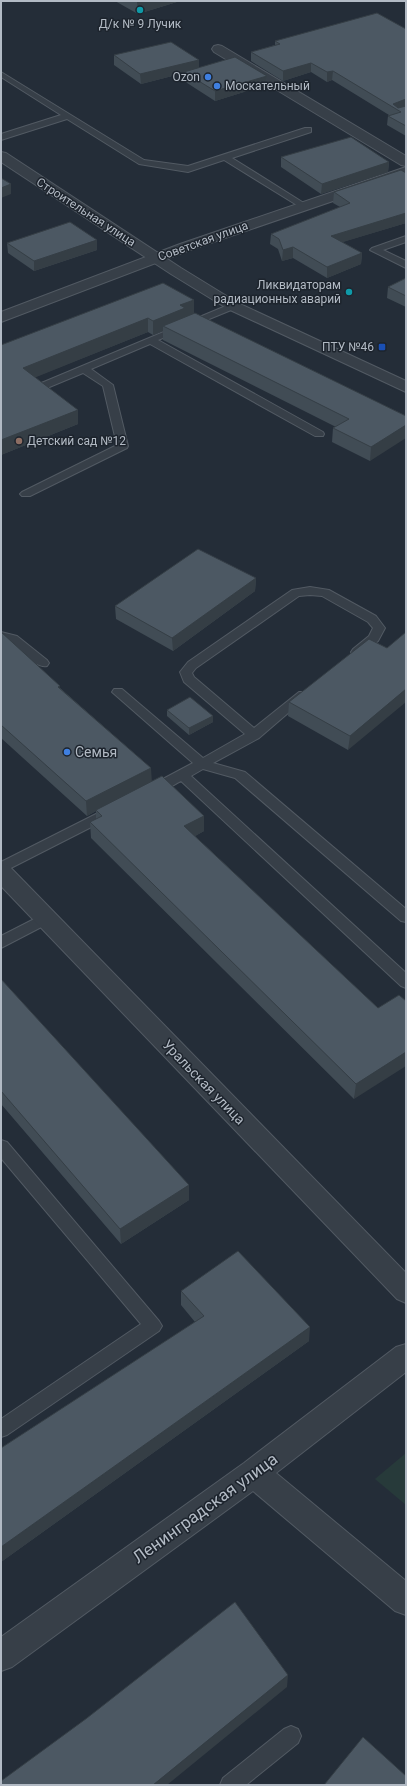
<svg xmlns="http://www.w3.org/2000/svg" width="407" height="1786" font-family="Roboto,sans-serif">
  <rect width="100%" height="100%" fill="#242d38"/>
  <!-- green -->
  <path fill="#273a3a" d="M406,1453V1505L375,1479Z"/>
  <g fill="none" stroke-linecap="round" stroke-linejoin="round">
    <!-- service casing -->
    <g stroke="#525a63" stroke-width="2">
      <path id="service" d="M1,72L144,160L188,166L305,128H311V132L232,158L307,205L306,207H300L224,160L188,172L139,164L67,119L1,140V134L61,115L1,77Z
        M406,236V242L383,250L406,261V268L370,250L372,248Z
        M233,303L236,304L238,306L236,308L158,340L323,432L324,434L323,436H315L150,344L91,369L113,385L128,446L127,448L30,496H22L20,494L22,492L117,445L103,386L83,373L47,388H39L38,386L39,384Z
        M310,587L329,590L376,616L385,628L378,641L361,655H353L351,652L353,649L369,636L373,628L368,622L322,596L310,595L299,596L196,668L192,673L194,677L254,728L299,692H307L309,695L259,738L213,763L245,772L406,909V922L401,921L235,778L203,769L191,776L406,973V988L401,986L181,781C171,786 157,797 146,794L144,791L146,788L193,763L112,692L114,689H122L203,758L245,734L184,682L180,672L188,662L292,590Z
        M1,632L17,636L47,660L49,663L47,666C34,669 16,644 1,640Z
        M106,809L111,811L113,814L111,817L1,873V862Z
        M46,913L51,914L53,918L51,922L1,948V936Z
        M1,1140L7,1142L159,1321L162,1326L159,1331L7,1435L1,1437V1419L141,1324L1,1158Z
        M291,1726L298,1729L301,1736L298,1743L246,1785H220L223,1778L284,1729Z"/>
    </g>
    <!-- minor casing -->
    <g stroke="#525a63" stroke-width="2">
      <path id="minor" d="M218,45L222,46L406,156V166L401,165L214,52L212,49L214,46Z
        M1,152L6,153L181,268L238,303L406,381V392L228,309L171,274L1,162Z
        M1,864L9,866L406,1273V1303L397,1299L1,886Z
        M406,1344V1372L276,1473L406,1581V1615L395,1611L253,1491L12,1667L1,1671V1637L244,1463L396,1347Z"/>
    </g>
    <!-- tertiary casing -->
    <g stroke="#525a63" stroke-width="2">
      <path id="tertiary" d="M406,167V176L190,250L1,322V312L180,244Z"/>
    </g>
    <!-- service -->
    <use href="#service" fill="#373f48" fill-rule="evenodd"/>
    <!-- minor -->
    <use href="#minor" fill="#373f48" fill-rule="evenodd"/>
    <!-- tertiary -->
    <use href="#tertiary" fill="#373f48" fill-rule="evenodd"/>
  </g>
  <!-- wall -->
  <path fill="#414c55" d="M115,1H180L138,14Z
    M406,29V136L387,125L388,116L389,115L332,80L327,82L311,72L283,81L251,61V52L275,45V41Z
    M114,55L199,60V67L267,76L266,85L215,101L184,81V73L141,84L114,65Z
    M281,157L389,162L388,172L321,194L281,167Z
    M406,173V223L342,242L362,253L361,264L327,278L293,258L282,261L278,249L270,244L271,234L340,207L333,203L334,192Z
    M7,243L97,250L34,271L8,253Z
    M406,278V307L387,298L388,287Z
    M194,300V314L406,416L370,461L332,442L333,428L336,427L163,340V331L153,335L148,332L35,377L78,424L1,455V345Z
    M256,578L255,591L173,651L116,619L115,606Z
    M1,632L60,688L151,768V782L204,831L195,836L378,1008L354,1099L91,838L90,822L96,819V811L87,816L1,738Z
    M387,648L348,750L288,716L289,702Z
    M167,710L213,722L189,735L167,716Z
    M1,979L189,1200L121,1244L1,1104Z
    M406,1135V1146L405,1145Z
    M181,1291L309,1341L1,1562V1448L195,1322L181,1305Z"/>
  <!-- shaded-wall -->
  <path fill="#353e45" d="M141,1H180L138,14L137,2Z
    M199,60V69L184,72V73L141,84L140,74Z
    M311,63V72L283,81V71Z
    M333,71L332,80L327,82V72Z
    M267,76L266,85L215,101V91Z
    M406,99V109L399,111L393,104Z
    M389,162L388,172L321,194L322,184Z
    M11,184V194L1,198V188Z
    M406,213V223L330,246L331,236Z
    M97,240V250L34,271V261Z
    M293,247V258L282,261L283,250Z
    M362,253L361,264L327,278V267Z
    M194,300V314L163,326V331L153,335V321L180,305Z
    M148,318V332L24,382L23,368Z
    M78,410V424L1,455V440Z
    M406,425V438L370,461L371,447Z
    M256,578L255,591L173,651L172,638Z
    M406,689V702L348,750L350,736Z
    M213,716V722L189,735V728Z
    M151,768L152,783L96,810V811L87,816L86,801Z
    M204,816V831L185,842L184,826Z
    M406,1052V1066L354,1099L356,1084Z
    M189,1185V1200L121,1244L120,1229Z
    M310,1327L309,1341L1,1562V1547Z
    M288,1675L287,1687L167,1785H153Z"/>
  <!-- building -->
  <path fill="#4c5863" stroke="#353e45" d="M377,13L406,29V99L393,104L398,108L406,106V126L388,116L401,112L333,71L327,72L311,63L283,71L251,52L280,44L275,41Z
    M171,42L199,60L140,74L114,55Z
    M235,57L267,76L215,91L184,72Z
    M351,137L389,162L322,184L281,157Z
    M401,170L406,173V213L331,236L362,253L327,267L293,247L283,250L279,239L271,234L350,203L334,192Z
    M1,178L11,184L1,188Z
    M70,222L97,240L34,261L7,243Z
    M406,278V296L388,287Z
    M163,283L194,300L180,305L185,308L153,321L148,318L23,368L78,410L1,440V345Z
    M195,313L406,416V425L371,447L333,428L349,419L163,326Z
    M198,549L256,578L172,638L115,606Z
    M1,632L60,686L58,687L151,768L86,801L1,725Z
    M406,632V689L350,736L289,702L369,639L387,648Z
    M190,697L213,716L189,728L167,710Z
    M162,776L204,816L184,826L378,1008L399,995L406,1001V1052L356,1084L90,822L102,816L96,810Z
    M1,979L189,1185L120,1229L1,1091Z
    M238,1251L310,1327L1,1547V1448L204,1316L181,1291Z
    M235,1602L288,1675L153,1785H1V1781L87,1718Z
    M363,1737L406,1776V1785H324Z"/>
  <!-- markers -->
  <g fill="#0f9aa8" stroke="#1d242d" stroke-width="1.5">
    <circle cx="140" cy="10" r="4"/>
    <circle cx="349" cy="292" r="4"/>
  </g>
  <g fill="#3f7fe0" stroke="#1d242d" stroke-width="1.5">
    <circle cx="208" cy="77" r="4"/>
    <circle cx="217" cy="86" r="4"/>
    <circle cx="67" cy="752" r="4"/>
  </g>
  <rect fill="#1a4fb4" stroke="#1d242d" stroke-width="1.5" x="378" y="343" width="8" height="8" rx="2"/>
  <circle fill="#8d6e63" stroke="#1d242d" stroke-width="1.5" cx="19" cy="441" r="4"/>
  <g text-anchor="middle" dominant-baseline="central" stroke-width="3" stroke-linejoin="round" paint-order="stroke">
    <!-- far-poi labels -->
    <g font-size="12" fill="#b2bac4" stroke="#1d242d" text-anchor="end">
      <text x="140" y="24" text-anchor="middle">Д/к № 9 Лучик</text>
      <text x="200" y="77">Ozon</text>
      <text x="225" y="86" text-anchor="start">Москательный</text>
      <text x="341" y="285">Ликвидаторам<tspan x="341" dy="14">радиационных аварий</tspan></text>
      <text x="374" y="347">ПТУ №46</text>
      <text x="27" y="441" text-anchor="start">Детский сад №12</text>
    </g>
    <!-- far-street labels -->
    <g font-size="12" fill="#b2bac4" stroke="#1d242d">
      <text transform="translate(86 212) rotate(33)">Строительная улица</text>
      <text transform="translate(203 241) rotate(-20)">Советская улица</text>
    </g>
    <!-- poi labels -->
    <g font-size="14" fill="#b2bac4" stroke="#1d242d" text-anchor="start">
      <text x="75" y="752">Семья</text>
    </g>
    <!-- street labels -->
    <g font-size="14" fill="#b2bac4" stroke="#1d242d">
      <text transform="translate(204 1082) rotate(46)">Уральская улица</text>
    </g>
    <!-- near-street labels -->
    <g font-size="17" fill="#b2bac4" stroke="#1d242d">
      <text transform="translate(205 1508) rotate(-36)">Ленинградская улица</text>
    </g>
  </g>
  <!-- border -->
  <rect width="407" height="1786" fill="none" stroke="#b2bac4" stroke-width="4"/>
</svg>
